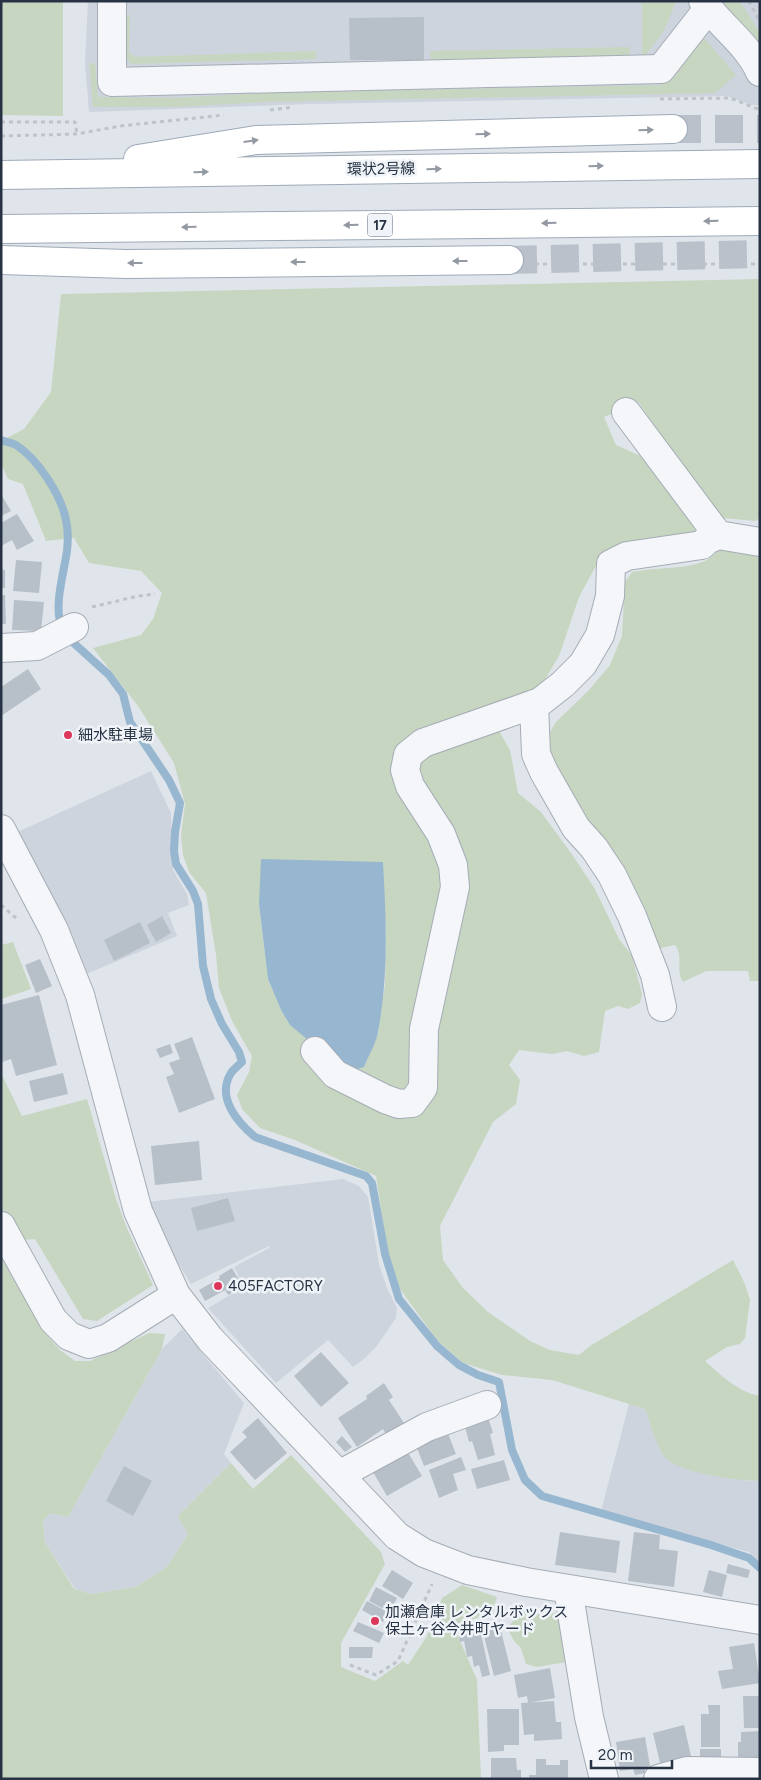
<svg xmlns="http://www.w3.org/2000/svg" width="761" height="1780" font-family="Figtree,'Noto Sans JP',sans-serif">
  <rect width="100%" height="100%" fill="#e0e5eb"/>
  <!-- built -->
  <path fill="#ced4dd" d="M88,1H760V105H751L727,96L310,104L89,112L85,63Z
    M151,771L171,813L173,870L187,894L189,905L168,913L177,936L84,975L13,834Z
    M343,1179L359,1186L368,1197L379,1264L387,1288L397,1308L396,1318L376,1347L365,1358L353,1367L328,1340L276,1383L208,1308L244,1287L234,1267L269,1248V1246L191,1284L167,1245L147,1202Z
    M182,1329L244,1403L224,1454L231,1463L178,1516L188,1534L167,1567L136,1587L91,1594L75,1589L45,1542L43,1521L50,1513L68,1517L162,1349Z
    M629,1404L645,1409L662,1451L749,1481H760V1563L749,1552L601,1511Z"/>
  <!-- green -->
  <path fill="#c7d6c0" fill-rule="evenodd" d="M1,1H63V116L1,115Z
    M642,1H676L665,29L642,60Z
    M720,1H740L760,33V45C748,29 731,18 720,1Z
    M122,15H130L129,52L135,57L316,51V59L131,64L122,55Z
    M704,38L736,75L715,93L264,102L176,107H93L89,64L95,63L98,97L173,98L264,93L660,85Z
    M630,47V57L431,60L430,51Z
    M760,279V518L755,521L723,518L681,466L639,403L604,417L616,445L643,457L702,538L597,564L579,597L559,656L541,686L498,729L510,750L518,793L541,812L571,853L595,889L619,939L632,956L642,994L640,1003L628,1009L618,1006L605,1011L599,1052L584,1056L567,1051L552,1054L519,1050L509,1065L520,1080L516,1104L493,1122L440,1226L443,1260L463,1288L488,1312L530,1341L550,1350L579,1355L590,1346L733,1260L745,1284L750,1300L745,1338L740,1344L727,1347L705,1361C721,1375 738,1392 760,1396V1481C736,1480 679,1474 664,1456C656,1445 650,1422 645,1409L552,1380L502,1375L463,1363L437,1340L400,1289L387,1247L376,1176L295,1140L260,1128L242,1109L237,1095L249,1072L252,1056L232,1021L219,988L216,955L206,893L189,872L183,855L181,835L185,804L174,763L138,706L93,648L141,635L153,619L162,593L141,571L89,563L74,538L46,541L23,484L8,479L1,463V441L24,429L51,392L61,294ZM259,904L386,925L385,984L378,1034L364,1067L290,1025L281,1010L268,979Z
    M720,549L760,554V981H750L748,971H706L683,982C675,970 684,956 675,945L651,950L542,745L556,722L589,690L610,665L622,636L625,582L632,572C655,567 684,570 705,561C710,558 715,553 720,549Z
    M13,942L31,989L1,999V945Z
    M1,1073L22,1116L87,1099L116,1199L126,1226L153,1285L97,1321L83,1319L35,1239L1,1242Z
    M1,1248L45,1333L60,1350L75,1361H90L149,1333L165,1334L162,1349L68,1517L50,1513L43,1521L45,1542L74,1589L91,1594L136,1587L167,1567L188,1534L178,1516L231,1463L253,1489L291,1455L381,1552L385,1564L341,1643V1667L375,1681L403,1661L408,1665L427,1636L442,1598L462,1585L497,1597L492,1612L454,1627L477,1680L481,1779H1Z
    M523,1609L541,1615L562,1612L573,1661L537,1667L526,1664L521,1648L514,1641L507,1628Z"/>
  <!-- water -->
  <path fill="#97b6cf" d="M261,859L383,862C386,918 389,975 378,1032C377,1041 368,1057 364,1067L347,1072L290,1025L281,1010L268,979L259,904Z"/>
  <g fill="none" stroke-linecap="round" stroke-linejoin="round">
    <!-- stream -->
    <path stroke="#97b6cf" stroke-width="8" d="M1,440C6,442 12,443 16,445C38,459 61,495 66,520C68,529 68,542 67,551C64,572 53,608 62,627
      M67,637L109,675L123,694L130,722L169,780L180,803L175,832L174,851L176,864L193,891L198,904L203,966L211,999L222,1024L239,1052L242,1062C239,1065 234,1069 231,1073C216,1097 237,1122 255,1137L366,1176L372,1183L385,1254L399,1299L437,1346L459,1365L478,1375L499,1382L512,1450L525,1480L542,1496L711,1545L749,1558L760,1568"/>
  </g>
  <!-- building -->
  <path fill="#b7bfc9" d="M424,17V60H350L349,18Z
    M1,494L11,511L1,516Z
    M17,514L34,541L17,550L12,540L1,546V523Z
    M16,560L42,562L39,593L13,591Z
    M1,569L5,570V588H1Z
    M1,595H5L6,624H1Z
    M14,600L44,602L41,631L12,630Z
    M28,669L41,689L1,716V687Z
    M162,916L171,933L156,942L147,925Z
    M140,922L150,943L114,961L104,940Z
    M40,959L52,986L36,993L25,965Z
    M39,995L57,1065L16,1076L11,1059L2,1062L1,1060V1005Z
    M192,1037L215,1099L179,1113L166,1077L174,1074L169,1063L180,1059L174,1044Z
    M170,1044L173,1053L160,1058L156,1049Z
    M63,1073L68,1094L34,1102L29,1081Z
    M199,1141L202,1180L155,1185L151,1146Z
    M228,1198L235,1221L197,1231L191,1208Z
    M232,1268L243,1287L228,1295L225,1290L205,1301L199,1290L220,1278L219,1276Z
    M321,1352L349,1383L321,1407L294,1376Z
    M384,1383L393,1397L389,1400L404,1423L386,1434L383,1429L357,1447L338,1418L367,1399L366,1396Z
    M488,1417L493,1433L490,1434L495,1455L478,1460L472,1441L469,1442L464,1423Z
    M258,1418L287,1453L255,1480L230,1452L247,1437L242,1432Z
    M447,1431L456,1454L424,1466L415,1443Z
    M342,1436L352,1447L345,1452L336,1442Z
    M407,1451L422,1476L387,1496L373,1472Z
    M461,1457L466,1470L453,1474L458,1490L439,1498L429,1470Z
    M504,1460L510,1480L477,1489L471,1469Z
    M124,1466L152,1481L133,1516L106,1501Z
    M560,1532L620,1541L616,1573L555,1565Z
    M634,1532L660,1535L659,1549L678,1551L674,1587L628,1581Z
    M728,1564L750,1570L748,1578L726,1573Z
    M392,1570L413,1583L403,1599L382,1586Z
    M709,1570L727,1575L722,1597L703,1592Z
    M376,1587L397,1598L390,1612L369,1601Z
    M367,1601L388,1612L383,1622L362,1610Z
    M478,1621L490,1675L482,1677L479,1665L474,1667L472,1656L467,1657L464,1641L460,1642L457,1626Z
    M358,1622L384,1633L379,1643L353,1631Z
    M500,1627L511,1671L494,1676L483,1632Z
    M754,1643L760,1683L722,1689L718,1671L733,1669L729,1647Z
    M349,1647H373L372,1658H349Z
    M550,1668L555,1698L528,1703L527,1696L518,1698L514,1675Z
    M743,1696H760V1728H744Z
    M554,1701L556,1722H561L562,1739L534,1741V1734L524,1735L521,1703Z
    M708,1705H720V1747H701V1714H709Z
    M487,1709H519V1745H504V1751L488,1752Z
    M684,1725L691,1756L687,1757L688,1763L674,1766L673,1760L660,1763L653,1733Z
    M760,1731V1768L738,1761V1742H741V1732Z
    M645,1737L650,1766L644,1768L646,1773L635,1775L633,1769L620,1771L616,1742Z
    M700,1749H721V1765L700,1766Z
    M491,1758H516L517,1770H521V1779H491Z
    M536,1759H546V1765H560V1760H568V1779H529V1775H536Z"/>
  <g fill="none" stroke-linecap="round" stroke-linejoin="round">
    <!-- major-tunnel -->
    <path stroke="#bbc1ca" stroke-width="28" stroke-dasharray="28 14" stroke-linecap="butt" d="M673,129H760
      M509,260L760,254"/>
    <!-- minor casing -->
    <g stroke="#a5acb6" stroke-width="30">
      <path id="minor" d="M112,1V82L661,69L708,9
        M703,1C720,26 748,44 760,72
        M626,412L718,535L760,542
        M1,648L37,646L74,627
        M534,704L536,754L544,772L576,828L594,848L612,875L632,916L655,975L662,1007
        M1,829L54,930L80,995L138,1211L176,1295L210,1339L397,1536L424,1553L468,1570L526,1582L760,1620
        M315,1051L335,1074L385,1099L399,1104L412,1103L423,1088L424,1029L455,887L453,865L441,834L410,786L405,770L408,755L423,743L540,702L563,684L583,664L600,635L610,596L611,564L627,556L702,545L707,540L718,535
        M1,1226L53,1320L69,1336L89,1344L108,1338L176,1295
        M339,1475L427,1427L487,1405
        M568,1589L589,1717L604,1779
        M658,1779L687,1771L760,1772"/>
    </g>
    <!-- major casing -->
    <g stroke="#9eaab8" stroke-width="30">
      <path id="major" d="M138,159L256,140L673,129
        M1,175L760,164
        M1,229L760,221
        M1,260L126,264L509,260"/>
    </g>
    <!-- path -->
    <path stroke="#bfc3ca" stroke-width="3" stroke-dasharray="4 4" stroke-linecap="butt" d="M749,1L759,20
      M660,99L730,98L760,110
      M270,110L294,107
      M1,122H75L77,134
      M1,136L77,134L120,126L224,115
      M535,264H760
      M92,607L138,596L155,594
      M1,905L16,918
      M350,1665L376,1675L398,1661L432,1584"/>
    <!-- minor -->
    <use href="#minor" stroke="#f4f6f9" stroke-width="28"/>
    <!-- major -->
    <use href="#major" stroke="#fff" stroke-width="28"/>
  </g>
  <!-- one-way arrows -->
  <defs><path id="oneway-solid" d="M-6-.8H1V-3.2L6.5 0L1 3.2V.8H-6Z" transform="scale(1.25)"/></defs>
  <g fill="#9399a2">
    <use href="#oneway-solid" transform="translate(646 130) rotate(-1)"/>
    <use href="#oneway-solid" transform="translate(483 134) rotate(-1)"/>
    <use href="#oneway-solid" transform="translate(251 141) rotate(-8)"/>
    <use href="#oneway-solid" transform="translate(596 166) rotate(-1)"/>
    <use href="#oneway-solid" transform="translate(434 169) rotate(-1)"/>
    <use href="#oneway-solid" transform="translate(201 172) rotate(-1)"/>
    <use href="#oneway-solid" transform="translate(711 221) rotate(179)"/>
    <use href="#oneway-solid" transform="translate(549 223) rotate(179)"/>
    <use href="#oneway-solid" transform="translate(351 225) rotate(179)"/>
    <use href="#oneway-solid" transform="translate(189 227) rotate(179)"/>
    <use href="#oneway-solid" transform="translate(460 261) rotate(180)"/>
    <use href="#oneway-solid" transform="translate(298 262) rotate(180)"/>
    <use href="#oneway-solid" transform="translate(135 263) rotate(180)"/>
  </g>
  <!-- markers -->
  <g fill="#de375b" stroke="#f0f4f8" stroke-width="2">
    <circle cx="68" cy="735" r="5"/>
    <circle cx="218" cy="1286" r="5"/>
    <circle cx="375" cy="1621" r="5"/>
  </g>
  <g text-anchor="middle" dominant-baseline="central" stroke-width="5" stroke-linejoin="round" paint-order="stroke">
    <!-- shield labels -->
    <rect fill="#f0f4f8" stroke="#636d7a" stroke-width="1" x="367.5" y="213.5" width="25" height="23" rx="4"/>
    <g font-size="14" font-weight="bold" fill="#273344">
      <text x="380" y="225">17</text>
    </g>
    <!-- street labels -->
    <g font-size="15" fill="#273344" stroke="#f0f4f8">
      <text transform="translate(381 169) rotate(-1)">環状2号線</text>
    </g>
    <!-- poi labels -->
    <g font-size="15" fill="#273344" stroke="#f0f4f8" text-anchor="start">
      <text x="78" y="735">細水駐車場</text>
      <text x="228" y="1286">405FACTORY</text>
      <text x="385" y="1612">加瀬倉庫 レンタルボックス<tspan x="385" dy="17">保土ヶ谷今井町ヤード</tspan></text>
    </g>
  </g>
  <!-- border -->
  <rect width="761" height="1780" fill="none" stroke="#273344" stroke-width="5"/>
  <!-- scale -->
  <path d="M591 1760v8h81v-8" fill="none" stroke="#273344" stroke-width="2.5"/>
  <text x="598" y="1760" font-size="15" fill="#273344" stroke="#f0f4f8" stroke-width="4" paint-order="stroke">20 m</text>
</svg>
